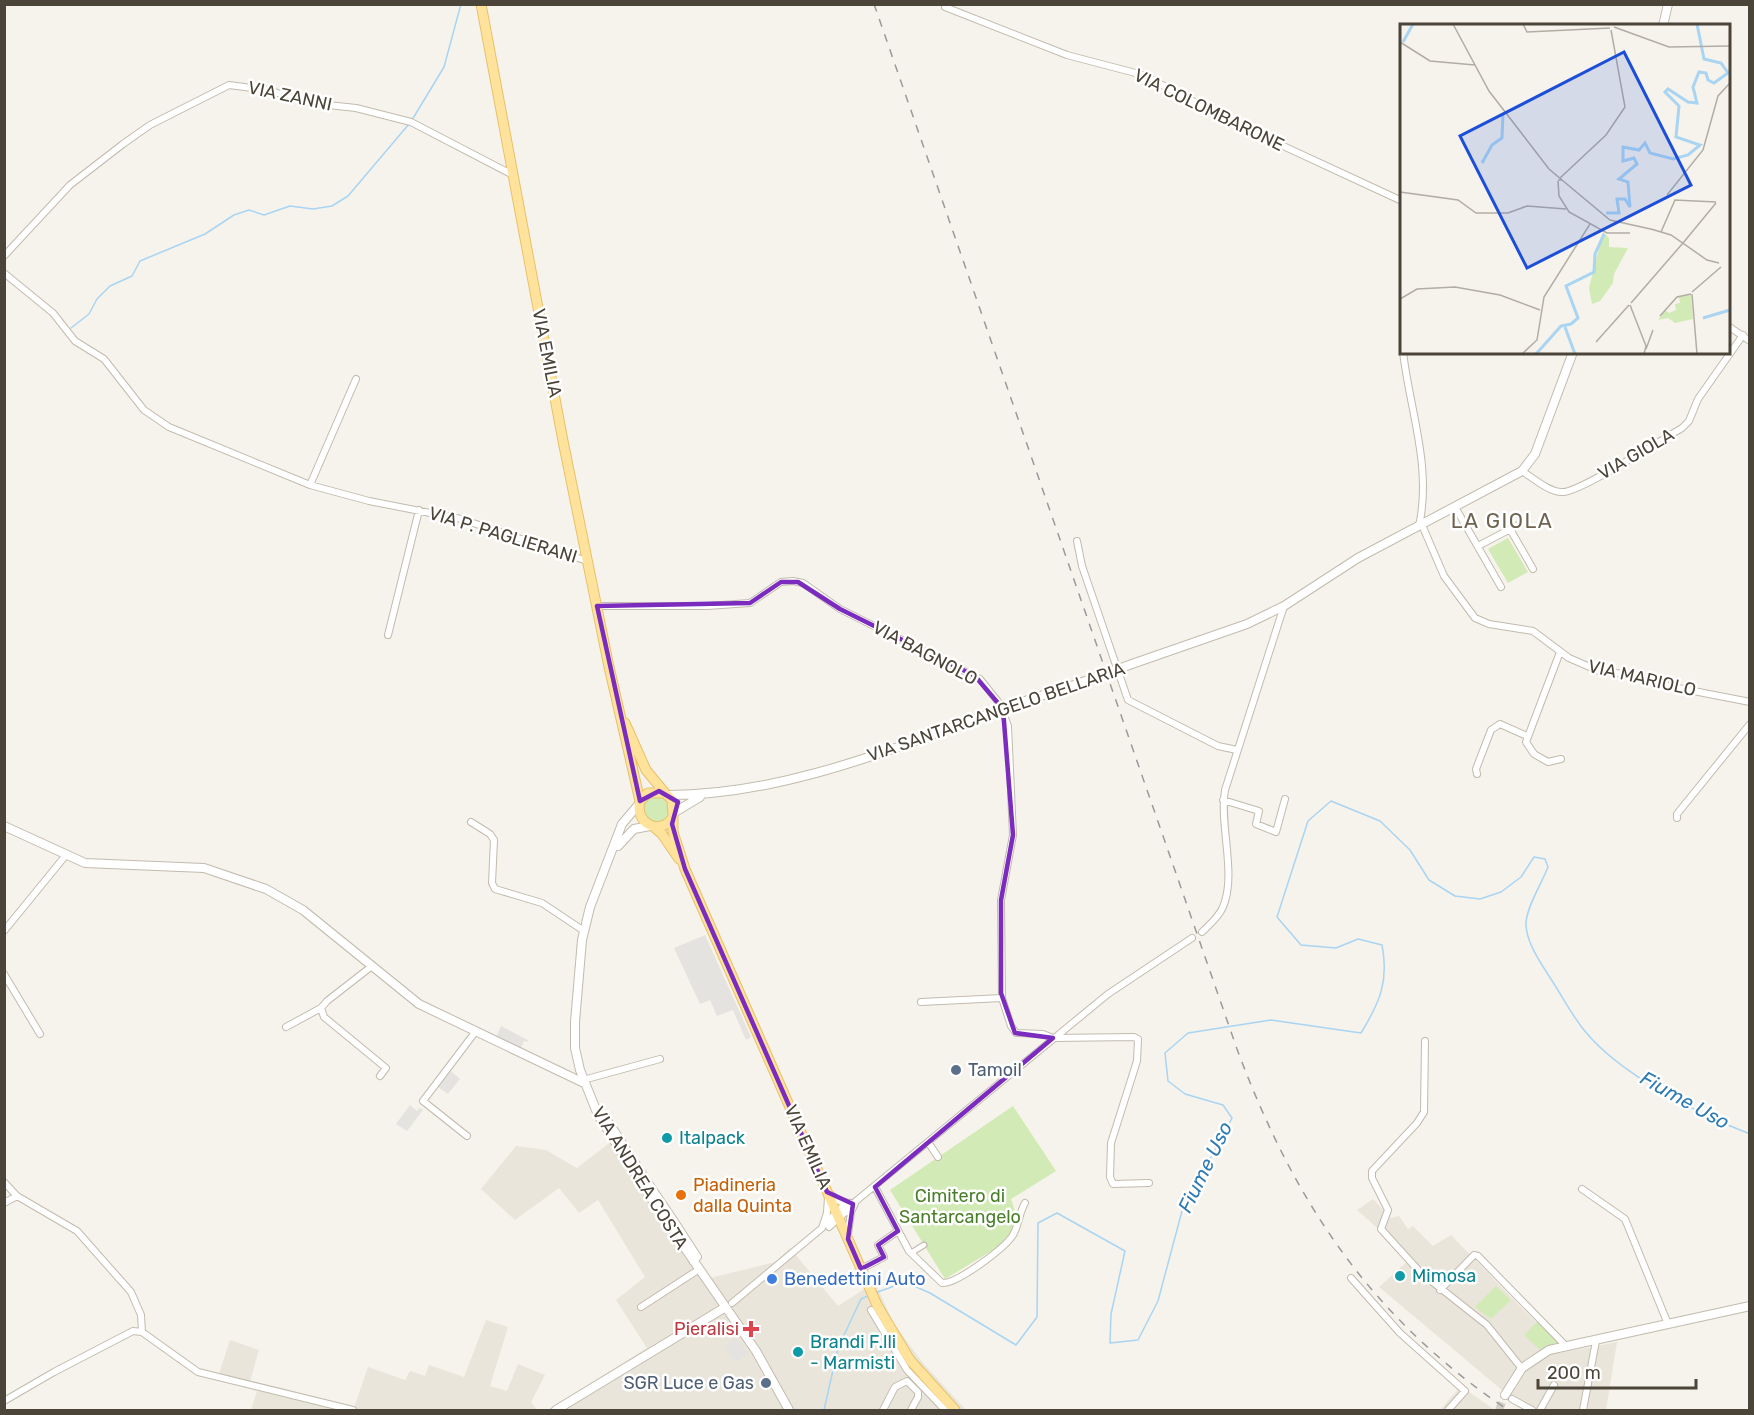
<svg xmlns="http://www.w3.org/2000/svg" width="1754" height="1415" font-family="Rubik,sans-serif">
  <rect width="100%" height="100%" fill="#f6f3ec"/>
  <!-- residential -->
  <path fill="#eae5da" d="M612,1141L702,1280L775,1262L790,1248L838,1306L875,1282L894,1324L923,1363L966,1410H547L647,1348L616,1300L645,1277L598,1200L579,1213L559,1188L515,1220L481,1189L516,1146L546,1150L577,1168Z
    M1373,1199L1391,1218L1399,1216L1408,1229L1413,1226L1433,1246L1451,1235L1554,1341L1560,1353L1617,1342L1606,1410H1536L1509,1396L1379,1287L1411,1258L1357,1210Z
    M486,1320L508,1327L490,1386L507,1391L518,1364L545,1375L531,1402L537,1410H251L257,1391L217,1380L230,1340L259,1350L250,1381L354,1408L368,1367L405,1380L410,1371L425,1376L429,1365L464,1377Z
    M1461,1386L1466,1390L1495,1410H1440Z"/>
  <!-- green -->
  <path fill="#d2eab5" d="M1508,538L1528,572L1508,583L1488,549Z
    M643 809a13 13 0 1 1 26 0a13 13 0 1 1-26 0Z
    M1013,1106L1056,1171L1011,1199L1018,1220L1008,1241L945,1279L890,1190Z
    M1496,1286L1511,1300L1491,1319L1475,1307Z
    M1538,1321L1559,1342L1540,1350L1524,1335Z"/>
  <!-- parking -->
  <path fill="#e5e3e0" d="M705,935L751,1037L746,1040L733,1010L717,1016L710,1000L700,1004L674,948Z
    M501,1026L528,1040L527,1042L524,1041L521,1048L496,1037Z
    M451,1071L460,1079L448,1094L438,1087Z
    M410,1105L417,1111L420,1108L423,1110L407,1131L396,1124Z
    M736,1337L749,1354L735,1362L724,1346Z"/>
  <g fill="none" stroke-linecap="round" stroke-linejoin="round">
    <!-- stream -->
    <path stroke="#a9d4f2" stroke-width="1.5" d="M412,120L444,67L461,4
      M71,328L89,314L97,299L110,286L132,276L140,261L205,234L234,215L249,210L264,215L290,206L313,209L332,206L348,196L409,124
      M875,1293L905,1282L930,1293L1016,1345L1037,1317L1038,1223L1057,1213L1125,1251L1111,1314L1110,1343L1138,1340L1158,1301L1182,1211L1232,1118L1223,1105L1185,1094L1168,1081L1165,1053L1188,1033L1271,1020L1361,1033C1380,1002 1389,981 1382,945L1358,939L1336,948L1301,945L1277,917L1308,821L1331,801L1380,821L1410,850L1429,880L1455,896L1480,899L1501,892L1521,877L1534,857L1545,859L1548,867C1541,885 1528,904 1526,922C1525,940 1540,962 1549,976C1561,994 1571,1014 1584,1030C1619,1074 1698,1114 1750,1134
      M824,1410L838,1348L861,1299L868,1296"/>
    <!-- tertiary-tunnel -->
    <path stroke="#d4d0c8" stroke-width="8" stroke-dasharray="8 4" stroke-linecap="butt" d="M1499,1410L1505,1395"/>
    <!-- pedestrian casing -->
    <g stroke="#c2bbae" stroke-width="7">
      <path id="pedestrian" d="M911,1253L924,1245"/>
    </g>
    <!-- minor casing -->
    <g stroke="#c2bbae" stroke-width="8">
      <path id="minor" d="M945,7L1067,55L1143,75L1238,125L1402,201
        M4,256L70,185L123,144L150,125L229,85L268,90L310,103L356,108L411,122L513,175
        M4,273L53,313L75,341L104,359L144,410L169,427L310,485L369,501L461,519L587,561
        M1728,326L1750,341
        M1403,352C1410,411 1432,467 1419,526
        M1522,471C1533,478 1550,493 1563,492C1580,492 1663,439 1682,428L1689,421L1698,399L1743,335
        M310,485L356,379
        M1455,507L1501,587
        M1422,525L1444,576L1475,618L1489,624L1533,631L1569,658L1599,671L1632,675L1668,686L1750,702
        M1510,529L1533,569
        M1077,541L1082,566L1128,700L1218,746L1237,750
        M1478,546L1522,523
        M597,606H707L750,603L781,582L793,581L803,583L840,609L980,679L1000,704L1008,726L1013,835L1001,900L1002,998L1011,1026L1016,1033L1043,1034L1053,1038L1134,1037L1138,1039L1137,1061L1111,1143L1110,1177L1113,1184L1149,1183
        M388,635L419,510
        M1560,652L1526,742L1534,754L1548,762L1561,759
        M1477,774L1476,769L1491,730L1500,724L1527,736
        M1223,800L1259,811L1256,824L1276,832L1285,799
        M1677,818V814L1750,724
        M471,822L490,834L494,840L492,883L495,889L542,903L584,931
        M4,931L66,855
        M1202,932C1209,925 1219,917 1223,907C1237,875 1219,825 1225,790L1284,606
        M4,974L40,1034
        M921,1002L1002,998
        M321,1008L324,1017L386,1068L380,1076
        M286,1027L321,1008L327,1001L372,966
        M1425,1041L1424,1112L1417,1123L1372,1171V1178L1388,1210L1381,1229L1420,1272L1487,1325L1519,1365
        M583,1080L660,1059
        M599,1113L610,1123L647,1180
        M467,1136L423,1101L476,1031
        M928,1142L938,1157
        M4,1182L17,1196L77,1231L131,1292L141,1315L142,1332L198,1372L353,1410
        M645,1182L647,1180L674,1220
        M875,1187L909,1251L942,1283C957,1284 1005,1248 1013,1235C1019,1225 1019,1213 1025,1203
        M1582,1189L1625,1219L1668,1324
        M830,1194L841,1202L850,1203
        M4,1203L17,1196
        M667,1224L674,1220L698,1257L693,1262
        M824,1225L842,1207L851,1203
        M829,1227L851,1207
        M848,1234L851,1212L856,1201L1108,994L1192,938
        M861,1269L884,1257L878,1245L898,1231
        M1351,1278L1400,1333L1465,1391L1448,1410
        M1440,1290L1474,1255L1478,1256L1566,1346
        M732,1303L822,1228L827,1213L828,1197
        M641,1307L698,1270
        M871,1310L907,1370L945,1410
        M1512,1399L1532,1410
        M4,1401L54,1372L133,1331L142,1332
        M883,1410L895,1387L907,1381L918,1392V1397L911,1410
        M1540,1410L1554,1385
        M1583,1410L1596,1341"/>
    </g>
    <!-- tertiary casing -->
    <g stroke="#c2bbae" stroke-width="10">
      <path id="tertiary" d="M1663,26L1668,4
        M1132,664L1247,624L1284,606L1358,558L1522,471L1535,454L1573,352
        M1013,705L1077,684
        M669,795C781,795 890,750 994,712
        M639,804L622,824L590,907L582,940L575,1022V1048L580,1070L598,1115L660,1212L756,1351L789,1410
        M675,812L700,797
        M4,826L85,863L204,868L266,889L303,910L419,1004L584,1083
        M618,846L634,829L650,826
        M1505,1395L1522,1368L1549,1350L1750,1306
        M556,1410L724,1308"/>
    </g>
    <!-- primary casing -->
    <g stroke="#e6c16a" stroke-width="11">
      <path id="primary" d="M481,4L563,441L609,667L640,801C634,823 660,837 673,817L672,800L665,793H648L640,801
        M625,723L646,770L665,793
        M673,817V832L685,869L877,1305L910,1360L955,1410
        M654,827L662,834L679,859"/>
    </g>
    <!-- pedestrian -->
    <use href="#pedestrian" stroke="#fff" stroke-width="4.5"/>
    <!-- minor -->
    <use href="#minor" stroke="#fff" stroke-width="6"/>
    <!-- tertiary -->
    <use href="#tertiary" stroke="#fff" stroke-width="8"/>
    <!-- primary -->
    <use href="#primary" stroke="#ffe39c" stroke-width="9"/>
    <!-- rail -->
    <path stroke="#9a9a9a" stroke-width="1.5" stroke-dasharray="8 8" stroke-linecap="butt" d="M874,4L1237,1049C1294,1202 1371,1318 1508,1410"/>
    <!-- tertiary-bridge casing -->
    <g stroke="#c2bbae" stroke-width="10" stroke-linecap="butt">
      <path id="tertiary-bridge" d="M1077,684L1132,664
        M994,712L1013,705"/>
    </g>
    <!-- tertiary-bridge -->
    <use href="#tertiary-bridge" stroke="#fff" stroke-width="8"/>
  </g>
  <!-- marked area -->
  <path fill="none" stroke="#7b2cbf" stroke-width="4.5" stroke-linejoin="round" d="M781,582H798L840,609L975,676L1003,709L1013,835L1001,900V993L1015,1033L1053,1038L875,1187L898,1231L878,1245L884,1257L861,1269L848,1239L853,1204L827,1192L685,869L672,824L678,802L659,791L640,801L597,606L750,603Z"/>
  <!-- markers -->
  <g fill="#5c6f8a" stroke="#fff" stroke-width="2">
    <circle cx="956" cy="1070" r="6"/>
    <circle cx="766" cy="1383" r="6"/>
  </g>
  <g fill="#0f9aa8" stroke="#fff" stroke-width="2">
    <circle cx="667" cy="1138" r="6"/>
    <circle cx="1400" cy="1276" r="6"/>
    <circle cx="798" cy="1352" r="6"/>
  </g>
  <circle fill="#e8710a" stroke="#fff" stroke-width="2" cx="681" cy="1195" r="6"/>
  <circle fill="#3f7fe0" stroke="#fff" stroke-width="2" cx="772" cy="1279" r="6"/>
  <path fill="#e0444e" stroke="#fff" stroke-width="2" d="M748 1320h6v6h6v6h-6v6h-6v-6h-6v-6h6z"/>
  <g text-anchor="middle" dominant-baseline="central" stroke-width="5" stroke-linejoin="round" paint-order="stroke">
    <!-- street labels -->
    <g font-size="18" fill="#4b4439" stroke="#fff">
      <text transform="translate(290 96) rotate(12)">VIA ZANNI</text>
      <text transform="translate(1209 110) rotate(26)">VIA COLOMBARONE</text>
      <text transform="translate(547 353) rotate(79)">VIA EMILIA</text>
      <text transform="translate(1636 454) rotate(-30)">VIA GIOLA</text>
      <text transform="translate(503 535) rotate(17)">VIA P. PAGLIERANI</text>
      <text transform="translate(925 653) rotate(28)">VIA BAGNOLO</text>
      <text transform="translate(1642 678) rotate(13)">VIA MARIOLO</text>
      <text transform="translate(996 712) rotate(-19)">VIA SANTARCANGELO BELLARIA</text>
      <text transform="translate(808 1147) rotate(66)">VIA EMILIA</text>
      <text transform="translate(640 1178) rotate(58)">VIA ANDREA COSTA</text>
    </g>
    <!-- service labels -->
    <g font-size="18" fill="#4e5e75" stroke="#fff" text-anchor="start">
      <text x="968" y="1070">Tamoil</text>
      <text x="754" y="1383" text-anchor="end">SGR Luce e Gas</text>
    </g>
    <!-- culture labels -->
    <g font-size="18" fill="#0d838f" stroke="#fff" text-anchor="start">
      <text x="679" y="1138">Italpack</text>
      <text x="1412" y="1276">Mimosa</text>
      <text x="810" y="1342">Brandi F.lli<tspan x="810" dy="21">- Marmisti</tspan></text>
    </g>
    <!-- food labels -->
    <g font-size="18" fill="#c56008" stroke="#fff" text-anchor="start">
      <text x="693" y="1185">Piadineria<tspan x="693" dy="21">dalla Quinta</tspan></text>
    </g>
    <!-- park labels -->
    <g font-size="18" fill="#4a7f2a" stroke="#fff">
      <text x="960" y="1196">Cimitero di<tspan x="960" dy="21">Santarcangelo</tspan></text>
    </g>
    <!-- shop labels -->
    <g font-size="18" fill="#366cbe" stroke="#fff" text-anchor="start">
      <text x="784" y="1279">Benedettini Auto</text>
    </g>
    <!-- health labels -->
    <g font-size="18" fill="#be3a42" stroke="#fff" text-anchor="end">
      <text x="739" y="1329">Pieralisi</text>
    </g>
    <!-- water labels -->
    <g font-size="20" font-style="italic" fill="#2e7ab2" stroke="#fff">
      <text transform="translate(1685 1100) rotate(29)">Fiume Uso</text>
      <text transform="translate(1205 1167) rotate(-64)">Fiume Uso</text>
    </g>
    <!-- quarter labels -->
    <g font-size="21" letter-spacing="1.5" fill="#6e6250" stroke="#fff">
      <text x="1502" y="520">LA GIOLA</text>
    </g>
  </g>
  <!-- overview -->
  <g transform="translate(1400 24)">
    <rect width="330" height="330" fill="#f6f3ec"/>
    <path d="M203,208L209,214V223L228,224L214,250L213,259L200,277L192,280L189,264ZM291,271L293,295L275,299L268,294L258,296L265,286L269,289L276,286L275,280L280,279L279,273L274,276L277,273Z" fill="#d2eab5"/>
    <path fill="none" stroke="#a9d4f2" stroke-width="3" d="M3,18L13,0M82,139L92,121L102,114L103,89M206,189H219L217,175H225L230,183L228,158L219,155L237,140L234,134L223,137V123L239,126L245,119L250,129L273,135L288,131L300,121L276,113L279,82L265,68L268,65L288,78L297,79L293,63L299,48L306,49L308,56L314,59L328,49L321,39L304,35L297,0M303,294L330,286M165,303L175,330M136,330L161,302L171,300L178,294L166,262L194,248L195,230L204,210"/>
    <path fill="none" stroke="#b2ada4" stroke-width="1.5" d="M53,0L89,67L149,145L162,156H158M123,0L127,8L210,4M214,3L269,23L330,22M0,18L30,37L75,41M160,154L206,111L225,83L211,6M162,156L210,196L255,206M158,157L159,172L169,188L207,209H230M0,168L58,176L76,189H108L127,182L166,185M267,171L303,126L318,72L330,59M251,205L271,211L307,236L319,239M261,208L275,176L316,178M283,219L316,179M292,268L321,243M292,270L297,330M0,275L17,265L55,263L100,271L140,286M231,279L283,219M230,281L246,322L244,330M260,292L277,273L291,270M196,318L229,281M246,325L253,306M122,330L137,316L144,273L190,200"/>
    <path fill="#1d4ed8" fill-opacity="0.15" stroke="#1d4ed8" stroke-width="3" d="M224,28L291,161L127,244L60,112Z"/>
    <rect width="330" height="330" fill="none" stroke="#4b4439" stroke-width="3"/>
  </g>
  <!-- border -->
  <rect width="1754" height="1415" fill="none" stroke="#4b4439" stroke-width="12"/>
  <!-- scale -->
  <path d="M1538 1379v9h158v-9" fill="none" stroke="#4b4439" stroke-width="3"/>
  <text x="1547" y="1379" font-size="18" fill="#4b4439" stroke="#ffffff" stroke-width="4.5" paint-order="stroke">200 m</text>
</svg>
